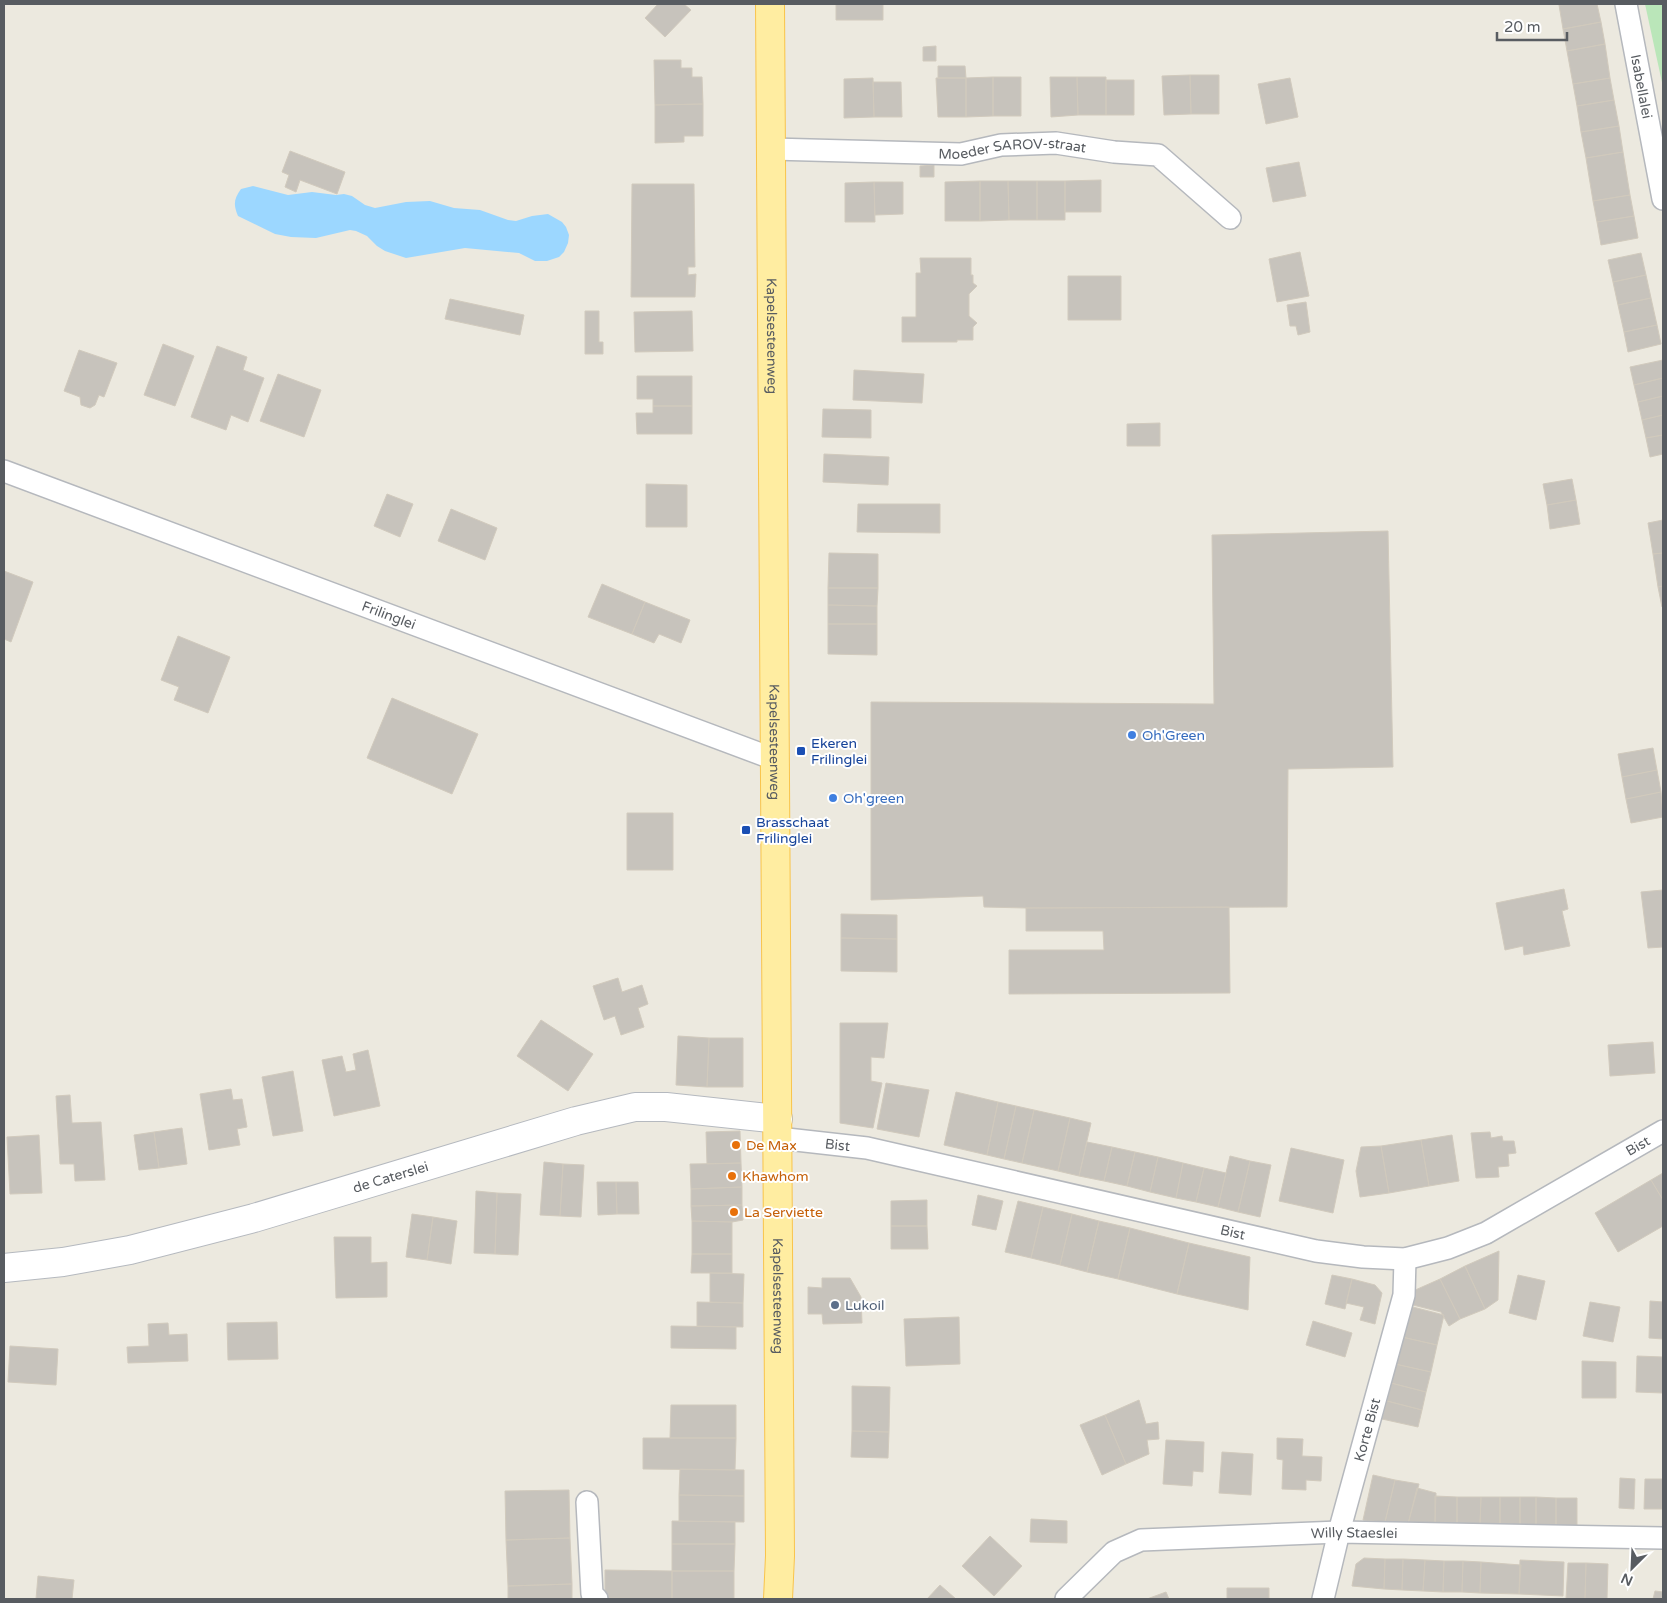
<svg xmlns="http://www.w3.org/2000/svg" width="1667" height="1603" font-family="'Varela Round',sans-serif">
  <rect width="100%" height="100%" fill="#ece9df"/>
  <!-- green -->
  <path fill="#bae6b9" d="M1645,4H1663V87Z"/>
  <!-- water -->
  <path fill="#9cd7ff" d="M253,186L288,195L312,192L336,195L344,194L352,196L365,205L375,208L406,202L430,201L454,208L480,210L508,220L516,221L532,216L548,214L562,222L566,227L569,235L568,243L564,252L559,257L547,261H535L519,253L465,248L406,258L385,251L377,246L367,236L356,231L350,230L316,238L291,237L275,234L238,216C233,204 234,199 241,189Z"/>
  <!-- building -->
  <path fill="#c7c3bc" stroke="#d1cabd" d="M658,4H684L691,10L665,37L645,18Z
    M836,4H883V20H836Z
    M1569,4H1597L1601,22L1563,29L1559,5Z
    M1601,22L1605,44L1567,51L1563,29Z
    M1605,44L1610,78L1573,84L1567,51Z
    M936,46V61H923V47Z
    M654,60H681V68H692V77H702L703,104L655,105Z
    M938,66H965L966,78H938Z
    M1190,75L1191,114L1164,115L1162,76Z
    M1190,75H1219V114H1191Z
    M993,77H1021V116H993Z
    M993,77V116L966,117V78Z
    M1050,77H1077L1078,115L1051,117Z
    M1077,77H1106V115H1078Z
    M873,78L874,117L844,118V79Z
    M936,78H966V117H938Z
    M1290,78L1298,117L1266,124L1258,84Z
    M1610,78L1614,100L1577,106L1573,84Z
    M1106,80H1134V115H1106Z
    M873,82H901L902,117H874Z
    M1614,100L1619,126L1581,132L1577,106Z
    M703,104V136H684V142L655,143V105Z
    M1619,126L1623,152L1586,158L1581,132Z
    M290,151L345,172L337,194L300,180L296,192L285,187L289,175L282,172Z
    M1623,152L1630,195L1593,201L1586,158Z
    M1299,162L1306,196L1273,202L1266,168Z
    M934,165V177H920V166Z
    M1101,180V212H1065V181Z
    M980,181H1008L1009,220L980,221Z
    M980,181V221H945V182Z
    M1008,181H1037V220H1009Z
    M1037,181H1065V220H1037Z
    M874,182L875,222H845V183Z
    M874,182H903V214L875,215Z
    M632,184H694L695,267H688V275L696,274L695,297H631Z
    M1630,195L1634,216L1597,222L1593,201Z
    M1634,216L1638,238L1601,245L1597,222Z
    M1300,252L1309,296L1277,302L1269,259Z
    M1641,253L1646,275L1613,282L1608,260Z
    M920,258H971V275H973V283L977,286L969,294V316L977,323L973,327V340H957V342H902V317H916V273H921Z
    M1646,275L1651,298L1618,305L1613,282Z
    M1068,276H1121V320H1068Z
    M1651,298L1657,325L1624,332L1618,305Z
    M450,299L524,315L520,335L445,319Z
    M1306,302L1310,332L1298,335L1296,326H1290L1287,305Z
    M585,311H599V342H603V354H585Z
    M692,311L693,351L635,352L634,312Z
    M1657,325L1661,344L1628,352L1624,332Z
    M163,344L194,356L175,406L144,395Z
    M217,346L247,357L243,370L264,378L248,422L231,415L226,430L191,417Z
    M79,350L117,363L104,397L99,395L95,405L90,408L81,405L80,397L64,391Z
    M1663,360V378L1634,385L1630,367Z
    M854,370L924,374L922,403L853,400Z
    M278,374L321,390L304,437L260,421Z
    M637,376H692V406H653V399H637Z
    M1663,378V396L1638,402L1634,385Z
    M1663,396V415L1642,420L1638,402Z
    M653,406H692V434H637L636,413H653Z
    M823,409L871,410V438L822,437Z
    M1663,415V435L1646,438L1642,420Z
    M1160,423V446H1127V424Z
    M1663,435V454L1650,457L1646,438Z
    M824,454L889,457L888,485L823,482Z
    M1572,479L1576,500L1547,505L1543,484Z
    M646,484L687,485V527H646Z
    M387,494L413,504L400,537L374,526Z
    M1576,500L1580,524L1550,529L1547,505Z
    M858,504H940V533L857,532Z
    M451,509L497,528L485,560L438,541Z
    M1663,520V553L1653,554L1648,523Z
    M1388,531L1393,767L1288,769L1287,907L1026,908L984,907L983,896L871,900V702L1214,704L1212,535Z
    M829,553L878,554V588H828Z
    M1663,553V586L1658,587L1653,554Z
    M4,571L33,582L11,642L4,639Z
    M602,584L645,602L632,634L588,617Z
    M1663,586V607H1662L1658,587Z
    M828,588H878L877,606L828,605Z
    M645,602L690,620L681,643L659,634L654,643L632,634Z
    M828,605L877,606V624H828Z
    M828,624H877V655L828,654Z
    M178,636L230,657L208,713L174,700L179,687L161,680Z
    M392,698L478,734L452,794L367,758Z
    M1653,748L1657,770L1622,777L1618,754Z
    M1657,770L1661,792L1626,799L1622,777Z
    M1661,792L1663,817L1631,823L1626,799Z
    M627,813H673V870H627Z
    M1564,889L1568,909L1562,911L1570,946L1524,955L1523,946L1505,950L1496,903Z
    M1663,890V947L1648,948L1641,892Z
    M1229,907L1230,993L1009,994V950H1104L1103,931H1026V908Z
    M841,914L897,915V939L841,938Z
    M841,938L897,939V972L841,971Z
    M618,978L622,992L642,985L648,1004L638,1008L644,1027L621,1035L615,1016L604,1020L593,986Z
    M541,1020L593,1054L568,1091L517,1056Z
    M840,1023H888L884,1058L871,1057V1081L882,1083L873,1128L840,1123Z
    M678,1036L709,1038L707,1087L676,1085Z
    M709,1038H743V1087H707Z
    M1653,1042L1655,1073L1610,1076L1608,1045Z
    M368,1050L380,1106L334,1116L322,1060L342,1056L346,1072L356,1070L353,1054Z
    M293,1071L303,1131L273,1136L262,1077Z
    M886,1083L929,1090L919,1137L877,1129Z
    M231,1089L233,1100L242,1099L247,1127L237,1129L240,1145L209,1150L200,1094Z
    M956,1092L998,1102L987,1155L944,1145Z
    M70,1095L72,1123L101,1122L105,1180L75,1181L74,1164H60L56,1096Z
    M998,1102L1016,1106L1004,1159L987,1155Z
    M1016,1106L1034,1110L1022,1163L1004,1159Z
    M1034,1110L1070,1118L1058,1171L1022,1163Z
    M1070,1118L1091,1123L1079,1176L1058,1171Z
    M182,1128L187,1164L159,1168L154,1132Z
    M740,1131L741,1163L707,1164L706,1132Z
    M154,1132L159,1168L139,1170L134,1135Z
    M1490,1132L1491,1138L1502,1136L1503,1141H1514L1516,1153L1508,1154L1509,1166L1498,1167L1499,1177L1476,1178L1471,1133Z
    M39,1135L42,1193L10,1194L7,1137Z
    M1452,1135L1459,1181L1429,1186L1421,1140Z
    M1421,1140L1429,1186L1389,1193L1381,1146Z
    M1087,1142L1112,1147L1104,1181L1079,1176Z
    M1381,1146L1389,1193L1360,1197L1356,1171L1361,1147Z
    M1112,1147L1135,1152L1127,1186L1104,1181Z
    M1291,1148L1344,1160L1333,1213L1279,1201Z
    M1135,1152L1158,1157L1150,1192L1127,1186Z
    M1230,1156L1250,1161L1238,1212L1218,1207Z
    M1158,1157L1183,1163L1176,1198L1150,1192Z
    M1250,1161L1271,1165L1260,1217L1238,1212Z
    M544,1162L563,1164L560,1216L540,1215Z
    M741,1163L742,1187L691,1189L690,1164Z
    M1183,1163L1204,1168L1196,1202L1176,1198Z
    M563,1164L584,1165L581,1217L560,1216Z
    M1204,1168L1226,1173L1218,1207L1196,1202Z
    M1663,1173V1200L1651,1180Z
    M1651,1180L1663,1200V1226L1618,1252L1595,1213Z
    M597,1182H616L617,1214L598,1215Z
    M616,1182H638L639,1214H617Z
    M742,1187V1205L691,1206V1189Z
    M476,1191L497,1193L495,1254L474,1253Z
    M497,1193L521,1194L518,1255L495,1254Z
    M978,1195L1003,1201L996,1230L972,1225Z
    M927,1200V1226H891V1201Z
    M1018,1201L1043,1207L1031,1258L1005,1252Z
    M742,1205L743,1220L732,1222L692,1221L691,1206Z
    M1043,1207L1072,1214L1060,1265L1031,1258Z
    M412,1214L433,1217L427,1260L406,1257Z
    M1072,1214L1099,1221L1087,1272L1060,1265Z
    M433,1217L457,1221L451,1264L427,1260Z
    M692,1221L732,1222V1254H692Z
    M1099,1221L1130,1228L1118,1279L1087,1272Z
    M891,1226H927L928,1249H891Z
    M1130,1228L1189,1243L1177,1294L1118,1279Z
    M334,1237H371V1263L387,1262V1297L336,1298Z
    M1189,1243L1250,1257L1248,1310L1177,1294Z
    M1499,1251L1498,1300L1485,1309L1465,1266Z
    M692,1254H732V1273H691Z
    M1465,1266L1485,1309L1460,1319L1440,1279Z
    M710,1273L744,1274L743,1303L710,1302Z
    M1332,1275L1352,1279L1345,1309L1325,1304Z
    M1518,1275L1545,1281L1536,1320L1509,1313Z
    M822,1278H850L861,1297L862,1323L823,1324L822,1314H808V1287L822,1288Z
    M1352,1279L1375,1285L1382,1293L1375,1324L1360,1320L1364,1307L1346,1303Z
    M1440,1279L1460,1319L1449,1326L1441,1312L1409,1304L1413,1291Z
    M1650,1301L1663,1302V1339L1649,1338Z
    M697,1302L743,1303V1327L697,1326Z
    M1590,1302L1620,1307L1613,1342L1583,1336Z
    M1409,1306L1444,1315L1437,1345L1402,1337Z
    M959,1317L960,1364L906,1366L904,1319Z
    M1313,1321L1352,1333L1345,1357L1306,1345Z
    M277,1322L278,1359L228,1360L227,1323Z
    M168,1323L169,1335L187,1334L188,1361L128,1363L127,1347L149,1346L148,1324Z
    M671,1326L736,1327V1349L671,1348Z
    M1402,1337L1437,1345L1431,1372L1395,1364Z
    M10,1346L58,1349L56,1385L8,1382Z
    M1637,1356L1663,1357V1393L1636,1392Z
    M1582,1361L1616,1362V1398H1582Z
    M1395,1364L1431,1372L1426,1392L1391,1383Z
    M1391,1383L1426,1392L1422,1410L1387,1401Z
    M852,1386L890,1387L889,1432L852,1431Z
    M1139,1400L1146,1424L1158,1422L1159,1439L1147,1440L1149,1454L1126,1464L1105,1415Z
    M1387,1401L1422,1410L1418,1427L1382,1419Z
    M671,1405H736V1438H670Z
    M1105,1415L1126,1464L1102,1475L1080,1425Z
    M852,1431L889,1432L888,1458L851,1457Z
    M643,1438H736L735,1470L643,1469Z
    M1277,1438L1303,1439L1302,1456L1322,1457L1321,1481L1306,1480V1490L1282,1489L1283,1460L1277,1459Z
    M1166,1440L1204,1442L1203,1472L1193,1471L1192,1486L1163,1484Z
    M1222,1452L1253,1454L1251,1495L1219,1493Z
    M680,1469L744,1470V1496L679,1495Z
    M1373,1475L1395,1480L1385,1522L1363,1520Z
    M1620,1478L1635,1479L1634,1509L1619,1508Z
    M1645,1479H1663L1662,1509H1644Z
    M1395,1480L1419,1484L1408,1524L1385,1522Z
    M1417,1488L1436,1493L1435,1525L1408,1524Z
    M569,1490L570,1538L506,1540L505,1491Z
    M679,1495L744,1496V1522L679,1521Z
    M1435,1496L1457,1497V1525H1435Z
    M1457,1497H1481L1480,1525H1457Z
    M1481,1497H1500V1526L1480,1525Z
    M1500,1497H1520V1526H1500Z
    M1520,1497H1536V1526H1520Z
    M1536,1497L1556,1498V1526H1536Z
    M1556,1498H1577V1527L1556,1526Z
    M1031,1519L1067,1521V1543L1030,1542Z
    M672,1521L735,1522V1544H672Z
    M990,1536L1022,1566L994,1596L962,1566Z
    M570,1538L572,1584L508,1586L506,1540Z
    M672,1544H735L734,1571H672Z
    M1364,1558L1385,1559L1384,1589L1352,1586L1356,1564Z
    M1385,1559H1403L1402,1590L1384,1589Z
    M1403,1559L1425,1560L1423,1591L1402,1590Z
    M1425,1560L1444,1561L1443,1592L1423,1591Z
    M1520,1560L1564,1562L1563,1596L1519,1594Z
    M1444,1561H1463L1462,1592H1443Z
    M1463,1561L1481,1562L1480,1593L1462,1592Z
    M1481,1562L1521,1565L1519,1594L1480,1593Z
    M1568,1563H1586L1585,1599H1566Z
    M1586,1563L1608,1564L1607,1599H1585Z
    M605,1570L672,1571V1599L605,1598Z
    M672,1571H734V1599H672Z
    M38,1576L74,1580L72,1599H36Z
    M572,1584V1599H508V1586Z
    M940,1585L956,1599H927Z
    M1227,1588H1269V1599H1227Z
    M1655,1591L1663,1592V1599H1653Z
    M1166,1592L1169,1599H1147Z"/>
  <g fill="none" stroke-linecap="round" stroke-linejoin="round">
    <!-- street casing -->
    <g stroke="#b5b8bd" stroke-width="24">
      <g id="street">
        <path id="s1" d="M1626,4L1663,199"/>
        <path id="s2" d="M772,149L961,154L1001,145L1056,143L1114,152L1158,155L1230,218"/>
        <path id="s3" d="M4,471L774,759"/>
        <path id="s4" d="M778,1138L867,1148L1316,1251L1363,1257L1405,1259L1448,1248L1486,1233L1663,1131"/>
        <path d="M587,1502L592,1594L597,1599"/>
        <path id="s5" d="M1066,1599L1114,1552L1141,1540L1339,1532L1663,1538"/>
        <path id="s6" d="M1323,1599L1339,1532L1404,1295L1405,1259"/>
      </g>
    </g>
    <!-- secondary casing -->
    <g stroke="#b5b9bf" stroke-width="30">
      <g id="secondary">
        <path id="s7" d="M4,1268L63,1262L130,1250L254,1218L576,1121L635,1107H666L778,1119"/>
      </g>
    </g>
    <!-- primary casing -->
    <g stroke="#f9c44b" stroke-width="30">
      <g id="primary">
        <path id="s8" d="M770,4L780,1556L778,1599"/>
      </g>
    </g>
    <!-- street -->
    <use href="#street" stroke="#fff" stroke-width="21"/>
    <!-- secondary -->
    <use href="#secondary" stroke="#fff" stroke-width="28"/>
    <!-- primary -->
    <use href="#primary" stroke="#ffeda1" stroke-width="28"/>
  </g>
  <!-- markers -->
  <g fill="#3f7fe0" stroke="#fff" stroke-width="2">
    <circle cx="1132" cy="735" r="5"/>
    <circle cx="833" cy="798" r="5"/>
  </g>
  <g fill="#1a4fb4" stroke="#fff" stroke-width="2">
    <rect x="796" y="746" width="10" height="10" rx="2.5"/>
    <rect x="741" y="825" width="10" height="10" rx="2.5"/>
  </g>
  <g fill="#e8710a" stroke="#fff" stroke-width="2">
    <circle cx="736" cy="1145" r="5"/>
    <circle cx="732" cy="1176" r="5"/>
    <circle cx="734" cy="1212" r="5"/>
  </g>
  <circle fill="#5c6f8a" stroke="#fff" stroke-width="2" cx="835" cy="1305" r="5"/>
  <g text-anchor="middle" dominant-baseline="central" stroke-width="4" stroke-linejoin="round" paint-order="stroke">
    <!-- street labels -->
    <g font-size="14" fill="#585c61" stroke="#fff">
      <text stroke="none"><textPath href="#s1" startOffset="84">Isabellalei</textPath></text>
      <text stroke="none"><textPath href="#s2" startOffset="241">Moeder SAROV-straat</textPath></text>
      <text stroke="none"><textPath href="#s8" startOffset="332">Kapelsesteenweg</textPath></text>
      <text stroke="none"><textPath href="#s3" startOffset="411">Frilinglei</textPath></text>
      <text stroke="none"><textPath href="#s8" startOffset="738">Kapelsesteenweg</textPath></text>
      <text stroke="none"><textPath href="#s4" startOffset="60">Bist</textPath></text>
      <text stroke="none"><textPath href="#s4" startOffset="900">Bist</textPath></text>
      <text stroke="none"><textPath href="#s7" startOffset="398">de Caterslei</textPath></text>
      <text stroke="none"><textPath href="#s4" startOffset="465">Bist</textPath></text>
      <text stroke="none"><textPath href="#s8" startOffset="1292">Kapelsesteenweg</textPath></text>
      <text stroke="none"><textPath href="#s6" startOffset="175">Korte Bist</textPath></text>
      <text stroke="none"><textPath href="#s5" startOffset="310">Willy Staeslei</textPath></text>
    </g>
    <!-- shop labels -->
    <g font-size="14" fill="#366cbe" stroke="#fff" text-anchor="start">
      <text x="1142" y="735">Oh'Green</text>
      <text x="843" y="798">Oh'green</text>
    </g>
    <!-- transit labels -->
    <g font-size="14" fill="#164399" stroke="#fff" text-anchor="start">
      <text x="811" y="743">Ekeren<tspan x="811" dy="16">Frilinglei</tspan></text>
      <text x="756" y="822">Brasschaat<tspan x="756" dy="16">Frilinglei</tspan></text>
    </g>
    <!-- food labels -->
    <g font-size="14" fill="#c56008" stroke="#fff" text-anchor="start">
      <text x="746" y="1145">De Max</text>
      <text x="742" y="1176">Khawhom</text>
      <text x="744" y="1212">La Serviette</text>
    </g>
    <!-- service labels -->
    <g font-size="14" fill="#4e5e75" stroke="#fff" text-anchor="start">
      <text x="845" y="1305">Lukoil</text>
    </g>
  </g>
  <!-- border -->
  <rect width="1667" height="1603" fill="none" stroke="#585c61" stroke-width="10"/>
  <!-- north arrow -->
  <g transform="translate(1632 1568) rotate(204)" stroke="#ffffff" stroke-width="4" paint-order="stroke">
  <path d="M0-4L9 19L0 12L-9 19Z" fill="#585c61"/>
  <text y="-8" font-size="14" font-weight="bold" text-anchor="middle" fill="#585c61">N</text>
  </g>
  <!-- scale -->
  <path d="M1497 32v8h70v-8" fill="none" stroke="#585c61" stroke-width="2.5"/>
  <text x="1504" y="32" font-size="15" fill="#585c61" stroke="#ffffff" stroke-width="4" paint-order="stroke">20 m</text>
</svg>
